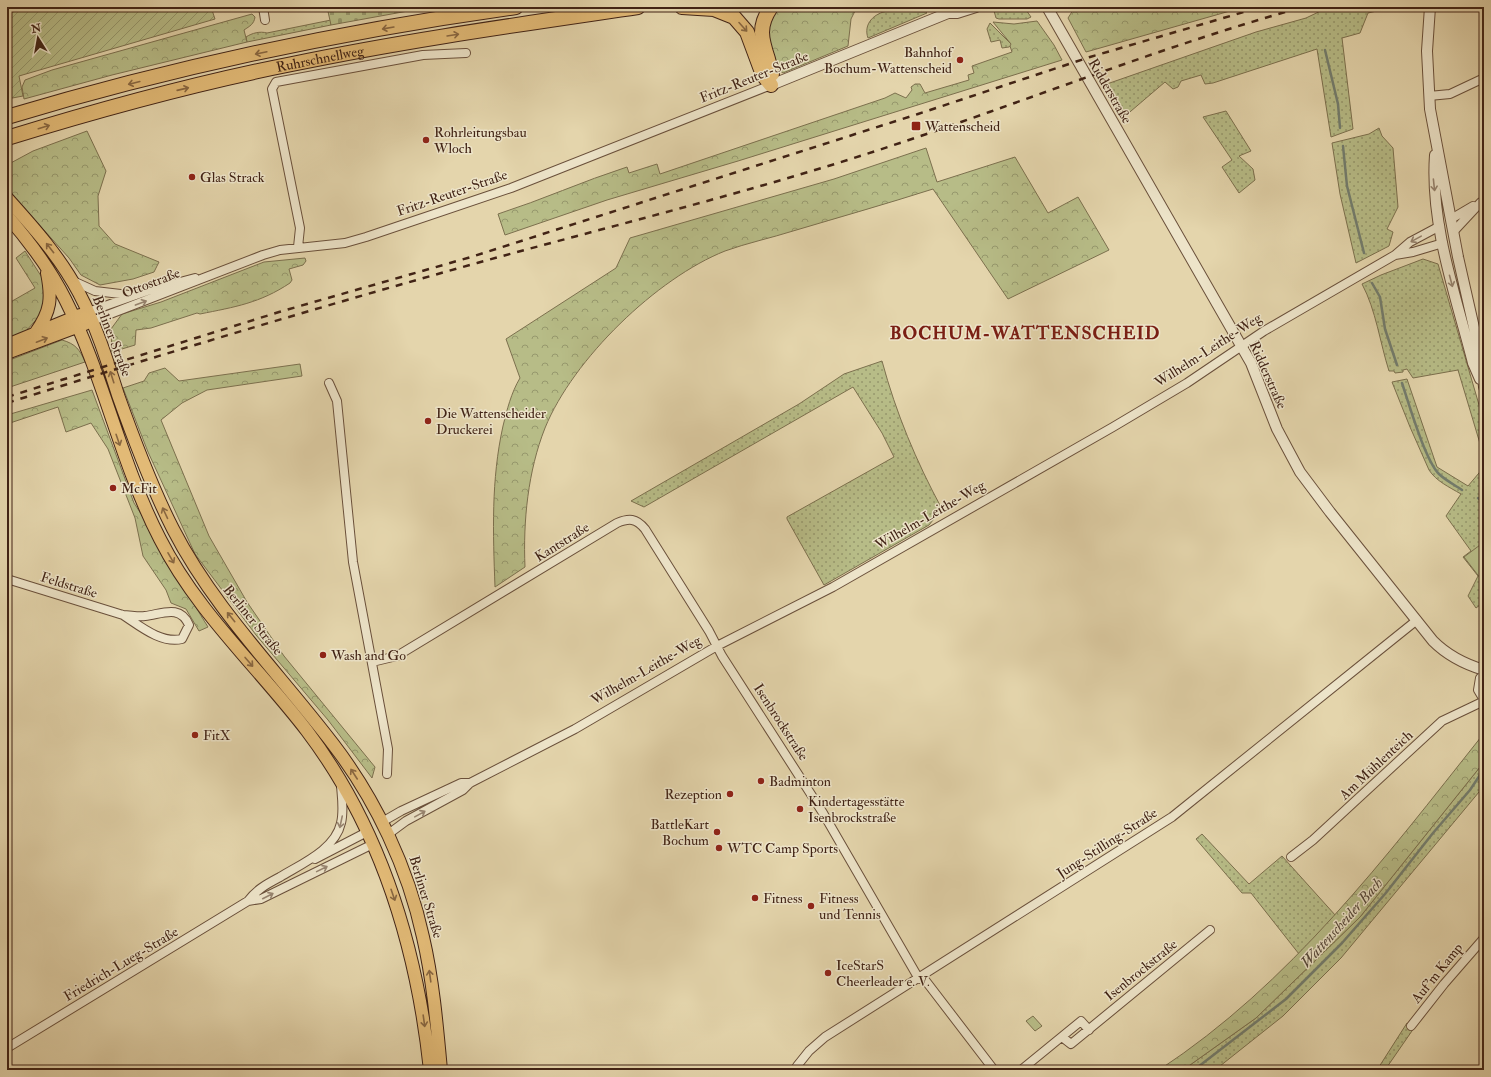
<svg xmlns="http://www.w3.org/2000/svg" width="1491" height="1077" font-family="'IM FELL Double Pica',serif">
  <defs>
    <pattern id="grass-dots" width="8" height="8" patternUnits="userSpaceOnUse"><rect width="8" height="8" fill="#b7bc87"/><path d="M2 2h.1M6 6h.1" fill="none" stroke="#96986d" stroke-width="1.8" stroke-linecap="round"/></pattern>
    <pattern id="forest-crowns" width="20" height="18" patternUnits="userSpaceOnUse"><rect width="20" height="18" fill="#b7bc87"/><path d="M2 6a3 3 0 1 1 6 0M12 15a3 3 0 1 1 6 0" fill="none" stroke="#96986d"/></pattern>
    <pattern id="cemetery-stones" width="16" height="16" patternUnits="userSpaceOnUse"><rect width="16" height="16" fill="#b7bc87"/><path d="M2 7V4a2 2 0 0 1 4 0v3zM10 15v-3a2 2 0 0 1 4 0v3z" fill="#96986d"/></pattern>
    <pattern id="garden-furrows" width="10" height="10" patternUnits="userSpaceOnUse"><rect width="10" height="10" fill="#b7bc87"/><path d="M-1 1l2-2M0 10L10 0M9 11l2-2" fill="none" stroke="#96986d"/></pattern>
  </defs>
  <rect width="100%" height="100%" fill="#e4d5ac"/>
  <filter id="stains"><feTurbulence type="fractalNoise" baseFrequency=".005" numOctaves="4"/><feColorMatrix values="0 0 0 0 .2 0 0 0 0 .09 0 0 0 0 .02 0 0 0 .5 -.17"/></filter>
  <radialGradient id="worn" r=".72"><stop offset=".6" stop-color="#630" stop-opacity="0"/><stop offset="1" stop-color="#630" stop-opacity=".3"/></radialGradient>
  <!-- grass -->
  <path fill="url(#grass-dots)" stroke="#7c704e" d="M1000,7H1024L1031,17L1027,19H999L996,18L994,11Z
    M1329,7H1394L1368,13L1360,33L1342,38L1353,129L1331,137L1317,49L1213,83L1205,84L1201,75L1181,81L1178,87L1173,89L1165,82L1124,117L1104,85L1256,32L1306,18Z
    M888,11L926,12L927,13L868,38C863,24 874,13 888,11Z
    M331,20V25L247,42L246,37C252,33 260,31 267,33Z
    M990,23L1012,45L1009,47L1002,48L1000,40L991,42L987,29Z
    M1226,111L1251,151L1239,156L1253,169L1255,180L1239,193L1222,167L1232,160L1203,117Z
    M1379,128L1382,136L1393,148L1398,207L1387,229L1393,232L1389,246L1356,263L1340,194L1332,143L1369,134Z
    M1423,259L1438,264L1484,422V457L1458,370L1413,378L1407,369L1403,370V372L1395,373L1394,371H1389C1380,343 1376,310 1362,284L1381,275Z
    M882,361C896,413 916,461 942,509L929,525L824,585L787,519V517L894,457L882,433L853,387L644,507L631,501L799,404L844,374Z
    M1407,379L1437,467L1468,486L1484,467V602L1476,608L1468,596L1478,576L1463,557L1471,551L1446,516L1461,494C1449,487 1436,481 1429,470L1410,427L1392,382Z
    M1484,762V786L1341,958L1283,1016L1215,1070H1183L1256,1018L1360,917Z
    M1202,834L1249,884L1282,856L1336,916L1299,954L1251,893H1242L1196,839Z
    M1407,1023L1414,1028L1385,1070H1377Z"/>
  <!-- forest -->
  <path fill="url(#forest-crowns)" stroke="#7c704e" d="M784,7H857L851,19L848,46L783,73C777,69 775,65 772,58C763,38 766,27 777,9Z
    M1075,7H1244L1086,52L1068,18Z
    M252,14L255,17C254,24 250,26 244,30L247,42L112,75L24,99L22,87L25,80L52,70Z
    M1037,21L1054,45L1062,60L738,161L607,200L505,235L498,214C542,200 583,181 627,167L629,173L657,164L660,174L885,98L895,93L906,98L912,90L911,87L915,84H920L925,93L969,80L968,75L974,73L972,66L1012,52L1010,46L1011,44L993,22L1014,24Z
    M87,131L106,171L98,196L99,226L115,244L159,262L154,272L133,279L100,285L81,275L69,258L7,189V165L33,151Z
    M926,148L937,182L1015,157L1048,213L1078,197L1109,250L1008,299L933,189C886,204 840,217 793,231C771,238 747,243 725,251C657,278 573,359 545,428C528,471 523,521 525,567L495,587C493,533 491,480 503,426C507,410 511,393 520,378L506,339L616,268L630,238L834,179Z
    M25,251L43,279L46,298L44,311L26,331L7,340V304L35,288L16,258Z
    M305,258L306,261L303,265L289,269L292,280L290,283C260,303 235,307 200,314L197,313L151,328L136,330L135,345L112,352L111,329L122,314L161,302L264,262Z
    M62,340C76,344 80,350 85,362L7,388V361Z
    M300,364L302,376L207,390L182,403L161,420L209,536L247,602L284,656L375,767L372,778L328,720L256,635L195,554L148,452L123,388L144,381L149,373L165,368L179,381Z
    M92,390L134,503L147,523L163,554L208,627L199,631L186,609L171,603L166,590L143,556L135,518L108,449L91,423L66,432L58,407L7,424V415Z
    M1484,729V762L1360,917L1256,1018L1183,1070H1159C1290,984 1385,858 1481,737Z"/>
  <!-- cemetery -->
  <path fill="url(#cemetery-stones)" stroke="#7c704e" d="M327,7H430L331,25Z"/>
  <!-- park -->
  <path fill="#b7bc87" stroke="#7c704e" d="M1484,542V583L1464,557Z
    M1033,1016L1042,1026L1035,1031L1026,1021Z"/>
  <!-- garden -->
  <path fill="url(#garden-furrows)" stroke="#7c704e" d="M28,7H211L215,19L19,76L23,96L7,99V14Z"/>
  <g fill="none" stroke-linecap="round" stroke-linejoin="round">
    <!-- stream -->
    <path stroke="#737d6e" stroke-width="2.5" d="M1325,50L1338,104L1340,128
      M1343,146L1347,186L1364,253
      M1372,283L1380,297L1385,329L1397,365
      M1402,383C1409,404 1425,460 1439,474C1445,480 1455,485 1462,490
      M1478,498L1484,503
      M1194,1070L1286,999L1342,943L1385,894L1433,833L1470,790L1484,769"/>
    <!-- minor casing -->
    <g stroke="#6a503b" stroke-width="10">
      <path id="minor" d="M263,7L265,20
        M1429,96L1450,94L1484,78
        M1451,219L1473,206
        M1454,231L1481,202
        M298,247L300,228L272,89L276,82L423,55L466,53
        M1395,255L1413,252L1443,243
        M73,281L95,291L129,295
        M88,312L150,290L195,278
        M92,321L263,255L280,250L345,243L366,237L511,188L771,85
        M329,383L337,401L353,562L388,749L387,774
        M7,579L123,615C130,615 138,617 145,616C162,614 180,604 189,625L182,639C161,644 140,626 123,615
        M372,662L397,656L617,523C629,518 636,518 645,529L709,631L722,656L823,813L919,979
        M1484,674L1480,678L1478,690L1484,700
        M382,822L401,811L461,783H470
        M387,835L406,821L463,790L470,783L575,729L717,646L833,587L1113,427L1187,383L1264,331L1395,255L1410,242L1440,226
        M1291,857L1313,840L1442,721L1484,701
        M315,859L367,832
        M248,901L261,899L373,844
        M922,976L994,1070
        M1411,1026L1444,984L1484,938
        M1062,1037L1071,1044L1210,930
        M7,1048L248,901C257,889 267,884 280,877C301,864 335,850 341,823C344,811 342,798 341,786
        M797,1066L809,1051L825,1037L1172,817L1417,620
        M1021,1070L1081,1021L1089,1030"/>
    </g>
    <!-- tertiary casing -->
    <g stroke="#6a503b" stroke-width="12">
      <path id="tertiary" d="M1047,7L1251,363L1277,429L1300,472L1330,512L1433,641C1448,656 1464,664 1484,670
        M1430,7L1427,51L1430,109L1458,257L1482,363L1484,387
        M948,13H957L976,7
        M771,85L948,13L954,7
        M1435,155C1430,225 1456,296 1473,363L1480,379"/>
    </g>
    <!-- primary casing -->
    <g stroke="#412315" stroke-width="14">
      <path id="primary" d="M7,198C34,228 60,257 79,293C96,325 107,360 118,395C134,440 151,486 173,529C214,609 279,673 333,744C376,800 408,868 423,937C433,980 437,1026 441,1070
        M7,216C29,241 50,269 65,299C104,376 120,462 160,539C197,612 258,667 307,731C382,830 417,949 430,1070
        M36,332C51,311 52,298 47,273
        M7,345L80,315
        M7,353L85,324"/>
    </g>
    <!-- motorway casing -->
    <g stroke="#412315" stroke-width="16">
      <g id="motorway">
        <path d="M682,7L714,9L734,17L747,32L763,75L771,85"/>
        <path d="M771,7C758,26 761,38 768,59C769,64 772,69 772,74"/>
        <path d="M7,117C173,67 344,31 516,7"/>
        <path id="s1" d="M7,138C101,109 196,83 292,64C407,40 523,24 638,7"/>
      </g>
    </g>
    <!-- minor -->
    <use href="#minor" stroke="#ede4c9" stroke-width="8"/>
    <!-- tertiary -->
    <use href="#tertiary" stroke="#ede4c9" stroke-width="10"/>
    <!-- primary -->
    <use href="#primary" stroke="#e2ba76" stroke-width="12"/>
    <!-- motorway -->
    <use href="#motorway" stroke="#e2ba76" stroke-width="14"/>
    <!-- rail -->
    <path stroke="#412315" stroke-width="2.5" stroke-dasharray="7 7" stroke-linecap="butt" d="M7,397L279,312L471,257L918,114L1090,57L1261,7
      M7,403C163,354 319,307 477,263C593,231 710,202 825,167C986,118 1141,52 1303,7"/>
  </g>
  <!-- one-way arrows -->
  <defs><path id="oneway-shaft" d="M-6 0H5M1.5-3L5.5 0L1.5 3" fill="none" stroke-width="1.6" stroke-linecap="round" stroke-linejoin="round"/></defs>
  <g stroke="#896741">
    <use href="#oneway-shaft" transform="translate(743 27) rotate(48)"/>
    <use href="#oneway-shaft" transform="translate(388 28) rotate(170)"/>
    <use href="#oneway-shaft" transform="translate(453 35) rotate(-9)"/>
    <use href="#oneway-shaft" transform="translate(261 53) rotate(168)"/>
    <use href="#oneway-shaft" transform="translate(134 83) rotate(166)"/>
    <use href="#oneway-shaft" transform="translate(183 89) rotate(-13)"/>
    <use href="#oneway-shaft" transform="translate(44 127) rotate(-17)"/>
    <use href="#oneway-shaft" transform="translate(50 248) rotate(-128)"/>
    <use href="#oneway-shaft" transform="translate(42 340) rotate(-21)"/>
    <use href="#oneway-shaft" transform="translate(112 377) rotate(-108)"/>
    <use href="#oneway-shaft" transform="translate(118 440) rotate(71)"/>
    <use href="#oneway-shaft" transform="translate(165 513) rotate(-115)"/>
    <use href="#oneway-shaft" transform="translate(171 558) rotate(60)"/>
    <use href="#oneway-shaft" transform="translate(231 617) rotate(-129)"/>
    <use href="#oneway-shaft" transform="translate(249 662) rotate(49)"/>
    <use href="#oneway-shaft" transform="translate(354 774) rotate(-123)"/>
    <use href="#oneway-shaft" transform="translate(393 895) rotate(71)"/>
    <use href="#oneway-shaft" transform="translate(430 976) rotate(-98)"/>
    <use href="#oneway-shaft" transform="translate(424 1021) rotate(82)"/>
  </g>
  <g stroke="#97846f">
    <use href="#oneway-shaft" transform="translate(1434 185) rotate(84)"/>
    <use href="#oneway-shaft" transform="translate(1416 239) rotate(151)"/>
    <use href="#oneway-shaft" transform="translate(1451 281) rotate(75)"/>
    <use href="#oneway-shaft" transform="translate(141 303) rotate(-20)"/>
    <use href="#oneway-shaft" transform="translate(420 814) rotate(-29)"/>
    <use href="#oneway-shaft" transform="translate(341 822) rotate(102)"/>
    <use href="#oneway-shaft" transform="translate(322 869) rotate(-26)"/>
    <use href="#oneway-shaft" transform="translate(268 896) rotate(-27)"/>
  </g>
  <!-- markers -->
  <g fill="#8f2418" stroke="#ede4c9" stroke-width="1.5">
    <circle cx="960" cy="60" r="4"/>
    <rect x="911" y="121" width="10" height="10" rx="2"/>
    <circle cx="426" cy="140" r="4"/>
    <circle cx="192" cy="177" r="4"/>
    <circle cx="428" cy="421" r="4"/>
    <circle cx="113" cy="488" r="4"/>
    <circle cx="323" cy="655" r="4"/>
    <circle cx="195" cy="735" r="4"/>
    <circle cx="761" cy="781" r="4"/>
    <circle cx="730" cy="794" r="4"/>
    <circle cx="800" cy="809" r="4"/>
    <circle cx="717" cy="832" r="4"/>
    <circle cx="719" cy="848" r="4"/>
    <circle cx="755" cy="898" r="4"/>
    <circle cx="811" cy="906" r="4"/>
    <circle cx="828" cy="973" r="4"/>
  </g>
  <g text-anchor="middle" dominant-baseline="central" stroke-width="3" stroke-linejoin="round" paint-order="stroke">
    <!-- poi labels -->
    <g font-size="14" fill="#412315" stroke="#ede4c9" text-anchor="start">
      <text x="952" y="52" text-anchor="end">Bahnhof<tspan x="952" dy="16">Bochum-Wattenscheid</tspan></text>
      <text x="925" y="126">Wattenscheid</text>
      <text x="434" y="132">Rohrleitungsbau<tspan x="434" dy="16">Wloch</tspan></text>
      <text x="200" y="177">Glas Strack</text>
      <text x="436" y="413">Die Wattenscheider<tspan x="436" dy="16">Druckerei</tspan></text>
      <text x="121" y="488">McFit</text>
      <text x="331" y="655">Wash and Go</text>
      <text x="203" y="735">FitX</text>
      <text x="769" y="781">Badminton</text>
      <text x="722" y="794" text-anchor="end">Rezeption</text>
      <text x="808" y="801">Kindertagesstätte<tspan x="808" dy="16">Isenbrockstraße</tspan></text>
      <text x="709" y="824" text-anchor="end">BattleKart<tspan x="709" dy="16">Bochum</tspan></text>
      <text x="727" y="848">WTC Camp Sports</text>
      <text x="763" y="898">Fitness</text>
      <text x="819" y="898">Fitness<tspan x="819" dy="16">und Tennis</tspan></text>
      <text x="836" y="965">IceStarS<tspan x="836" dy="16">Cheerleader e. V.</tspan></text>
    </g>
    <!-- street labels -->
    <g font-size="14" fill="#412315" stroke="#ede4c9">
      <text stroke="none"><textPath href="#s1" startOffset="323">Ruhrschnellweg</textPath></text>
      <text transform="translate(754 77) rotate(-22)">Fritz-Reuter-Straße</text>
      <text transform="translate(1110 91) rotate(60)">Ridderstraße</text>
      <text transform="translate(452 193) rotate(-19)">Fritz-Reuter-Straße</text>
      <text transform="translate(151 283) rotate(-21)">Ottostraße</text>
      <text transform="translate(112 336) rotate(69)">Berliner Straße</text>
      <text transform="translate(1208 350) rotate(-33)">Wilhelm-Leithe-Weg</text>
      <text transform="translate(1268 375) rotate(66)">Ridderstraße</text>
      <text transform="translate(930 515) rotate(-30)">Wilhelm-Leithe-Weg</text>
      <text transform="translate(562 542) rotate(-32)">Kantstraße</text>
      <text transform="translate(69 585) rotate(17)">Feldstraße</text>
      <text transform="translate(253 620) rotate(51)">Berliner Straße</text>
      <text transform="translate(646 670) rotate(-30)">Wilhelm-Leithe-Weg</text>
      <text transform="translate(781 722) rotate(57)">Isenbrockstraße</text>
      <text transform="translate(1376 765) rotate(-43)">Am Mühlenteich</text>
      <text transform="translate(1107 843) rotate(-33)">Jung-Stilling-Straße</text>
      <text transform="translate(426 897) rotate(73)">Berliner Straße</text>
      <text transform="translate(121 964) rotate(-31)">Friedrich-Lueg-Straße</text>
      <text transform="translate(1141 970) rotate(-39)">Isenbrockstraße</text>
      <text transform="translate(1437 973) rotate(-51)">Auf'm Kamp</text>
    </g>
    <!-- water labels -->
    <g font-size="15" font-style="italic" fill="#56483a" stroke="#ede4c9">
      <text transform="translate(1342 923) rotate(-48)">Wattenscheider Bach</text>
    </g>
    <!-- district labels -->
    <g font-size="18" font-weight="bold" letter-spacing="1" fill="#7a1f14" stroke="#ede4c9">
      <text x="1025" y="333">BOCHUM-WATTENSCHEID</text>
    </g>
  </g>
  <!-- margin -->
  <rect width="1491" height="1077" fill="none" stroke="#e4d5ac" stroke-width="24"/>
  <rect x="8" y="8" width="1475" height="1061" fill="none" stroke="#412315" stroke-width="2"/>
  <rect x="12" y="12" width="1467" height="1053" fill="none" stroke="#412315"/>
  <!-- north arrow -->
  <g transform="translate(38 38) rotate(349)" stroke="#ede4c9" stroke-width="3" paint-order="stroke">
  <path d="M0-3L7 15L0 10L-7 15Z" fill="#412315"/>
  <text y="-6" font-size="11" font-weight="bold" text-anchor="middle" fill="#412315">N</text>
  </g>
  <rect width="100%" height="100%" filter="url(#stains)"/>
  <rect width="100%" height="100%" fill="url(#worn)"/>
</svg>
